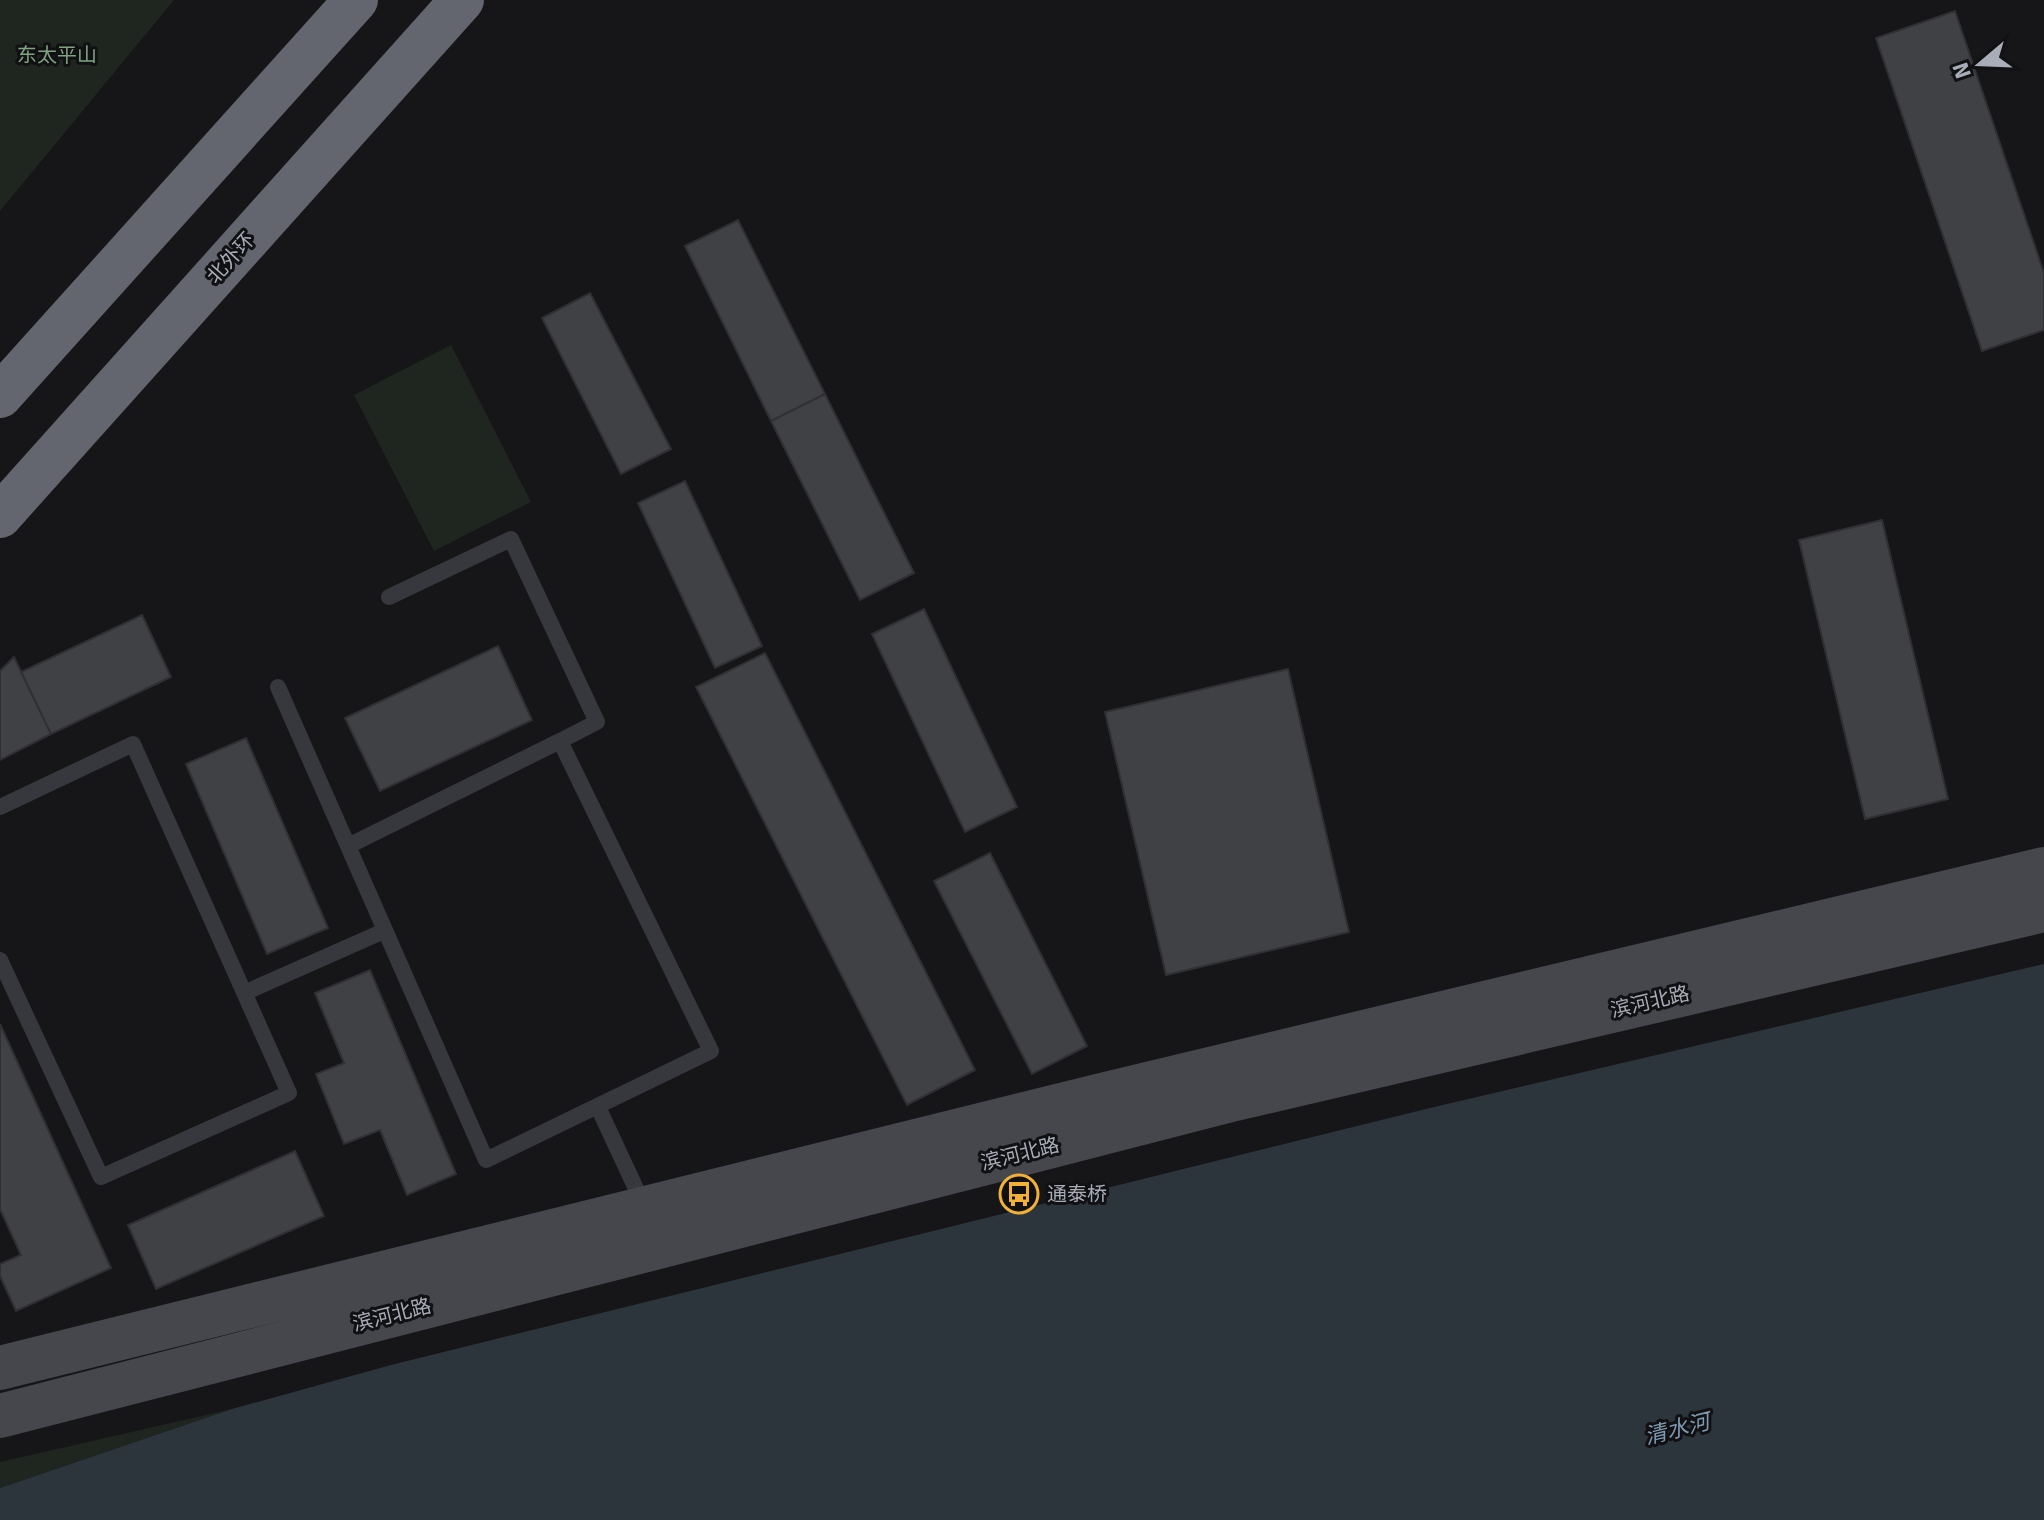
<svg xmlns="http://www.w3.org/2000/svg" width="2044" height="1520" font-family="Signika,'Noto Sans SC',sans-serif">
  <rect width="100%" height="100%" fill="#161618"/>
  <!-- green -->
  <path fill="#1e261f" d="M0,0H174L0,211Z
    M451,345L531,502L434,551L354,395Z
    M232,1409L0,1488V1462Z"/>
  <!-- water -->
  <path fill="#2c353c" d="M2044,964V1520H0V1488L232,1409L391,1365L1430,1108Z"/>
  <!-- building -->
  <path fill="#404145" stroke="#303034" stroke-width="2" d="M1955,11L2044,273V330L1982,351L1876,38Z
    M738,220L825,394L771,421L685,246Z
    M590,293L671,449L621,474L542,318Z
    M825,394L914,573L860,600L771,421Z
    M685,481L762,646L715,668L638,503Z
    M1882,520L1948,799L1865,819L1799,540Z
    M924,609L1017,807L965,832L872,634Z
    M142,615L171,677L51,734L21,672Z
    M498,646L532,720L380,791L345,718Z
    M765,653L975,1070L907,1105L696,687Z
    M14,657L51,734L0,760V671Z
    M1288,669L1349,932L1166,975L1105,712Z
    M246,738L328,928L267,954L186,764Z
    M990,853L1087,1046L1032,1074L934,881Z
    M370,970L456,1174L407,1195L380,1130L344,1144L316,1074L344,1063L315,993Z
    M0,1024L111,1268L16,1311L0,1276V1264L21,1255L0,1209Z
    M295,1151L324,1216L156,1289L128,1225Z"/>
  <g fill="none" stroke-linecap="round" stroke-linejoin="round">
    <!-- lane -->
    <path stroke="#37383d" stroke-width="16" d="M389,597L511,539L597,722L560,741
      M278,687L348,846L560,741L711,1051L486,1160L348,846
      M0,807L133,744L289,1093L101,1177L0,960
      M244,993L384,931
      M598,1107L645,1208"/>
    <!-- secondary -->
    <path stroke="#45474d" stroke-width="44" d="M0,1368L1097,1096L2044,869
      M0,1416L1231,1100L2044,910"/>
    <!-- highway -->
    <path stroke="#63666e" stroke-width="44" d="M0,396L356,0
      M0,516L462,0"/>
  </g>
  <!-- icons -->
  <defs>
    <g id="bus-ring" transform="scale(2)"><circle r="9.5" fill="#111113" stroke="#f2b134" stroke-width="1.5"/><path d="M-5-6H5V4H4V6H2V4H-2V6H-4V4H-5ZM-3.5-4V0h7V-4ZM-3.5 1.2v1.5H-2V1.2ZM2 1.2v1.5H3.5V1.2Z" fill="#f2b134"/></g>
  </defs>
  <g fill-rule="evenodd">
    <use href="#bus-ring" x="1019" y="1194"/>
  </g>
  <g text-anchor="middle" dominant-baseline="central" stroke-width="6" stroke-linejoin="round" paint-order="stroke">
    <!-- park labels -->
    <g font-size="20" fill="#7fa381" stroke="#111113">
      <text x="57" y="55">东太平山</text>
    </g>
    <!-- street labels -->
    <g font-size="20" fill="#a8adb8" stroke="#111113">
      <text transform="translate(231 258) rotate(-48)">北外环</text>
      <text transform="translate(1650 1002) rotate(-13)">滨河北路</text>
      <text transform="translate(1020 1154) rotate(-14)">滨河北路</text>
      <text transform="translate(392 1315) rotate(-14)">滨河北路</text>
    </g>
    <!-- poi labels -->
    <g font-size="20" fill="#a8adb8" stroke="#111113" text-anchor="start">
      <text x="1047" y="1194">通泰桥</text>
    </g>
    <!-- water labels -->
    <g font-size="22" font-style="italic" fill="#7f9bb3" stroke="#111113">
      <text transform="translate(1677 1429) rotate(-14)">清水河</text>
    </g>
  </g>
  <!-- north arrow -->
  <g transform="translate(1980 64) rotate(251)" stroke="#111113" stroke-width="6" paint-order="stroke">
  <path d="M0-6L14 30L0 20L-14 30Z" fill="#a8adb8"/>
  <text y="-12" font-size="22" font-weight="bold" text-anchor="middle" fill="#a8adb8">N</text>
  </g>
</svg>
